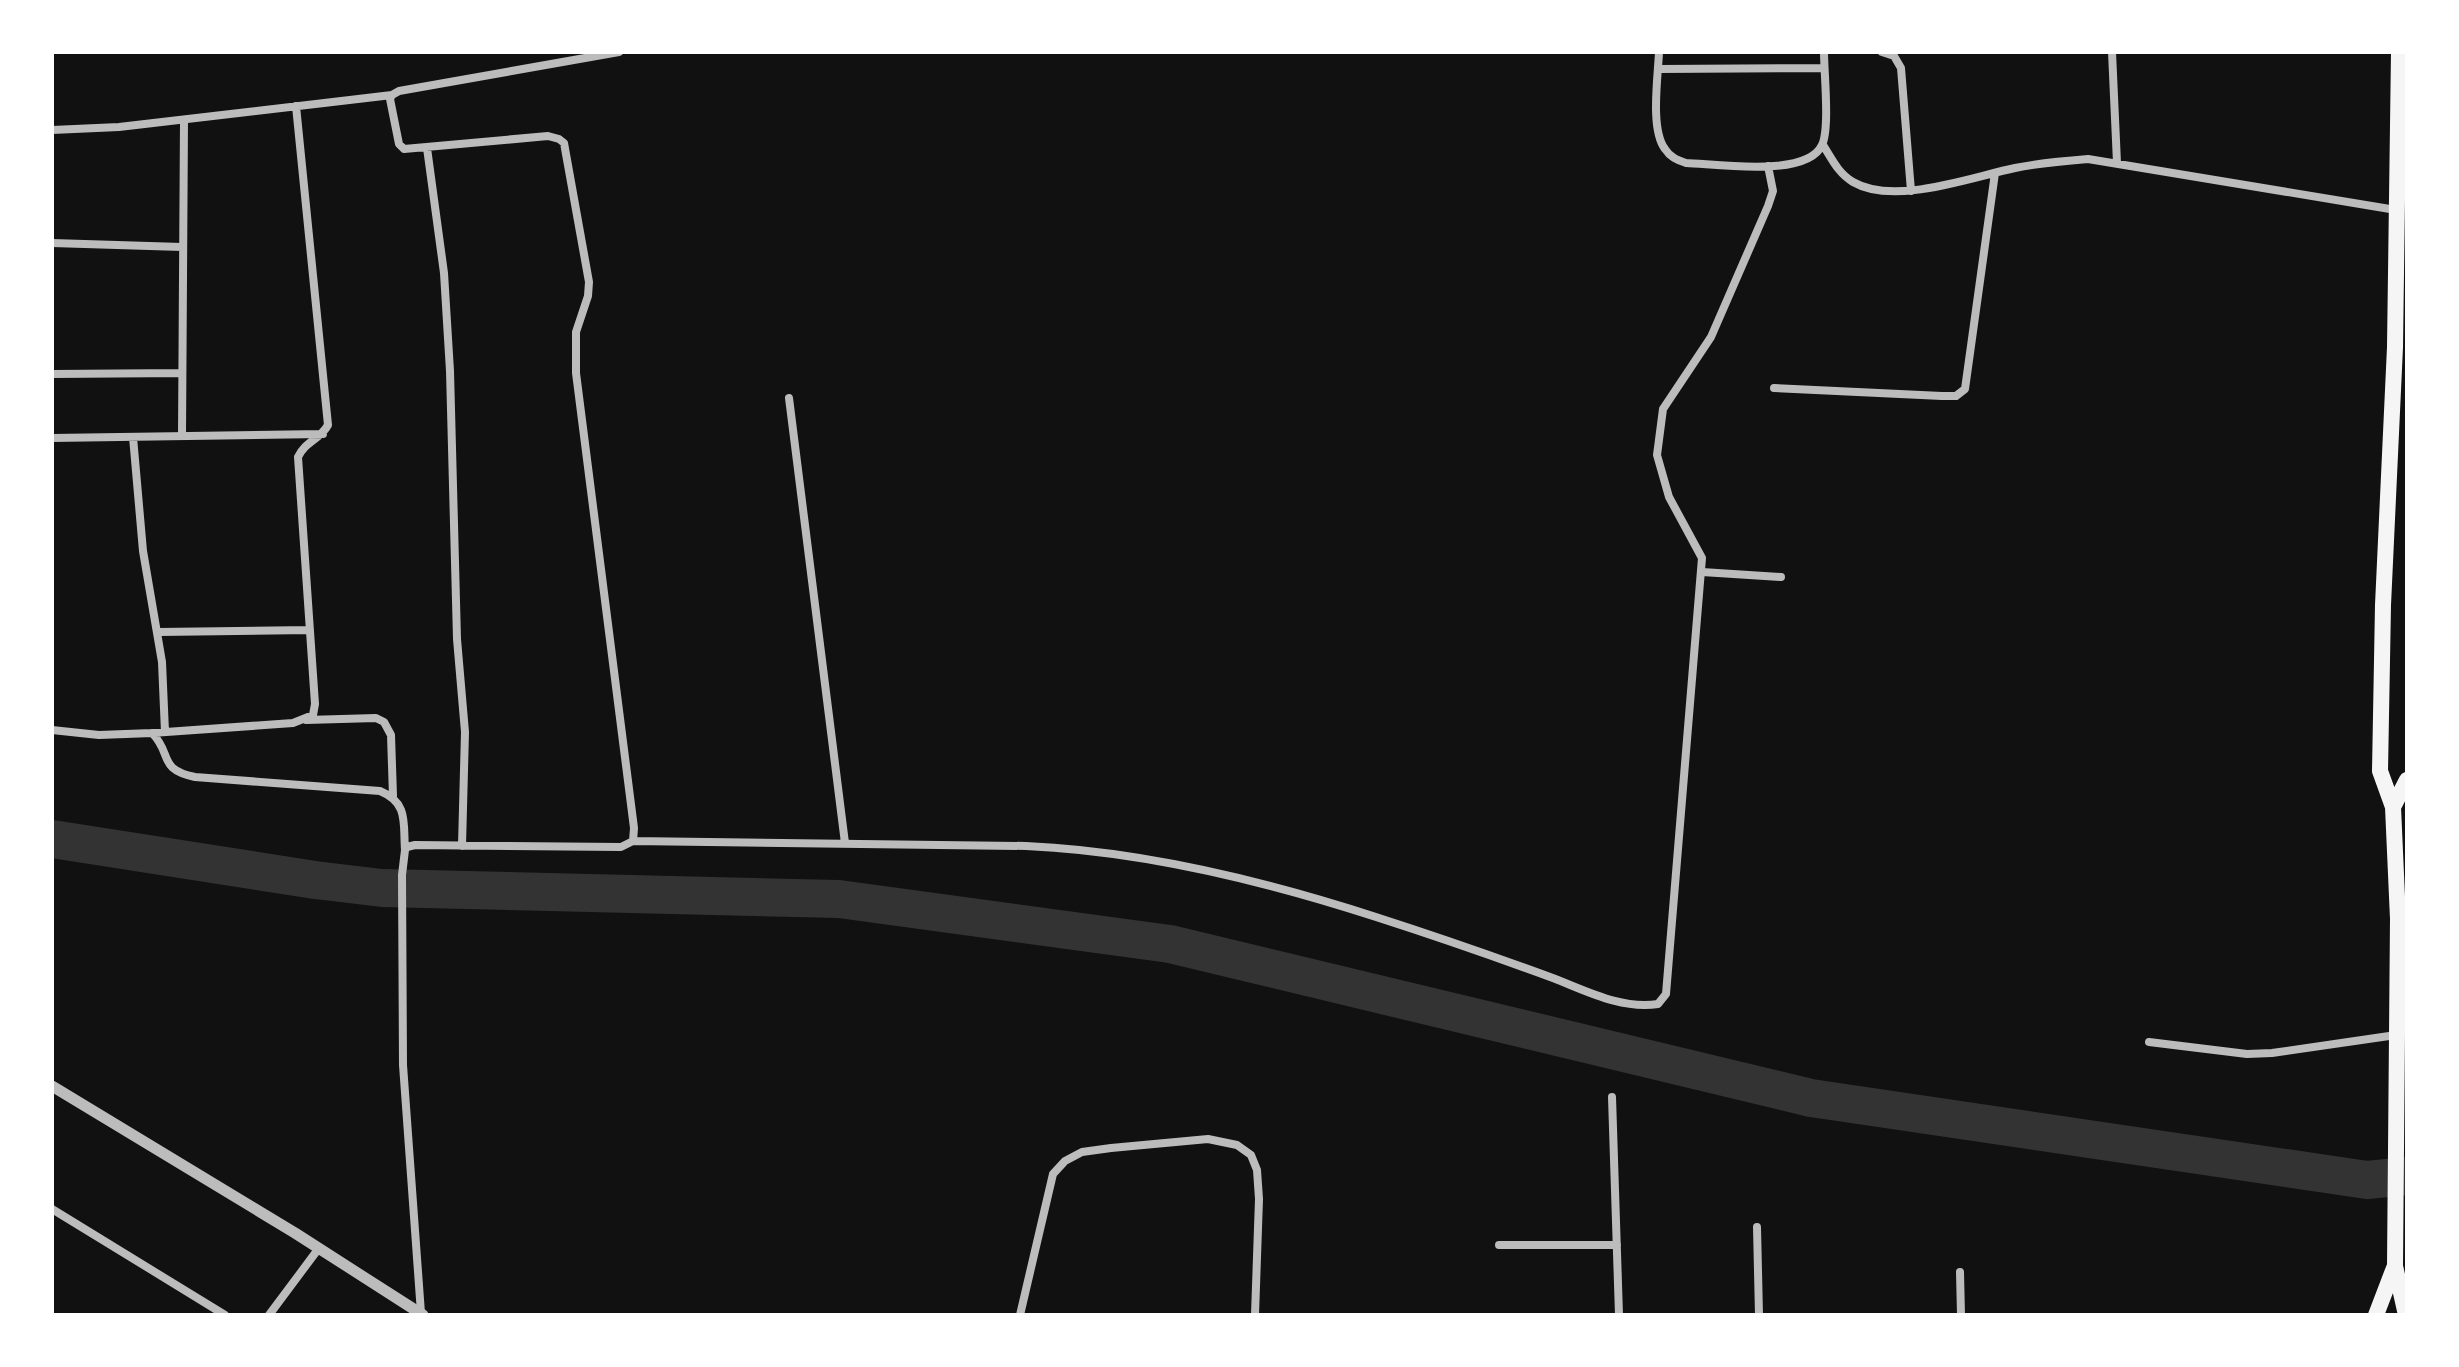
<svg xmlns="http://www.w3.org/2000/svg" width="2459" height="1367" font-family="'DejaVu Sans',sans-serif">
  <rect width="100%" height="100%" fill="#111"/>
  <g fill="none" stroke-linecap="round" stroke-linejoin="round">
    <!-- river -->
    <path stroke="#333" stroke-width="38" d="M52,839L315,880L382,888L839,899L1170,944L1811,1098L2367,1180L2407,1176"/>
    <!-- minor -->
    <path stroke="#bcbcbc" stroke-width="8" d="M1659,52C1658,77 1650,129 1665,149C1670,157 1677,160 1686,163C1717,164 1807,178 1822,145C1830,128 1824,73 1824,52
      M1882,52L1894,56L1901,68L1911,191
      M2112,52L2117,163
      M1659,69L1824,68
      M52,130L119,127L392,95
      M1823,145C1832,159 1838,173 1853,182C1894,206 1971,177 2015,168C2039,163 2063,161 2088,159L2396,210
      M427,148L444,273L450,371L457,639L465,732L462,846
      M52,243L182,247
      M52,374L182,373
      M1774,388L1942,396H1956L1965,389L1995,173
      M789,398L845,843
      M182,436L184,120
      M133,437L143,551L162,662L165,732
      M52,438L323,434
      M1702,572L1781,577
      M159,632L310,630
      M306,720L376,718L384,722L391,735L393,796
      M52,730L99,735L152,733C173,754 157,769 195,777L380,791C409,803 403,823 405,850
      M152,733L293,723L313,715L315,704L298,457C306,440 320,440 328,425L296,106
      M633,841L1026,846C1142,851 1265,881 1376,917C1432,935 1487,954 1542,974C1580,987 1617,1010 1658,1004L1666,994L1702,558L1669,497L1657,455L1663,409L1711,337L1768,206L1773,191L1768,166
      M2149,1042L2247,1054L2272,1053L2396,1035
      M1612,1097L1619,1315
      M52,1209L225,1315
      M1757,1227L1759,1315
      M1499,1245H1617
      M1960,1272L1961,1315
      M421,1313L403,1065L402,875L405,850L407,847L415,845L621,847L633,841L634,828L576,373V332L588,296L589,282L564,143L559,139L548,136L404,149L399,144L390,99L392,95L399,91L619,52
      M269,1315L319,1248
      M1020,1315L1053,1174L1065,1161L1082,1152L1111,1148L1208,1139L1237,1145L1251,1155L1257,1170L1259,1199L1255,1315"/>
    <!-- tertiary -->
    <path stroke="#bcbcbc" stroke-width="11" d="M52,1086L295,1233L423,1315"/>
    <!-- trunk -->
    <path stroke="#f5f5f5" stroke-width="16" d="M2399,52L2395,347L2383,605L2380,771L2393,807L2398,919L2395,1266L2406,1315
      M2393,807L2407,780
      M2376,1315L2394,1268"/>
  </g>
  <!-- border -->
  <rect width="2459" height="1367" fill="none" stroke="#ffffff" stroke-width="108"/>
</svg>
